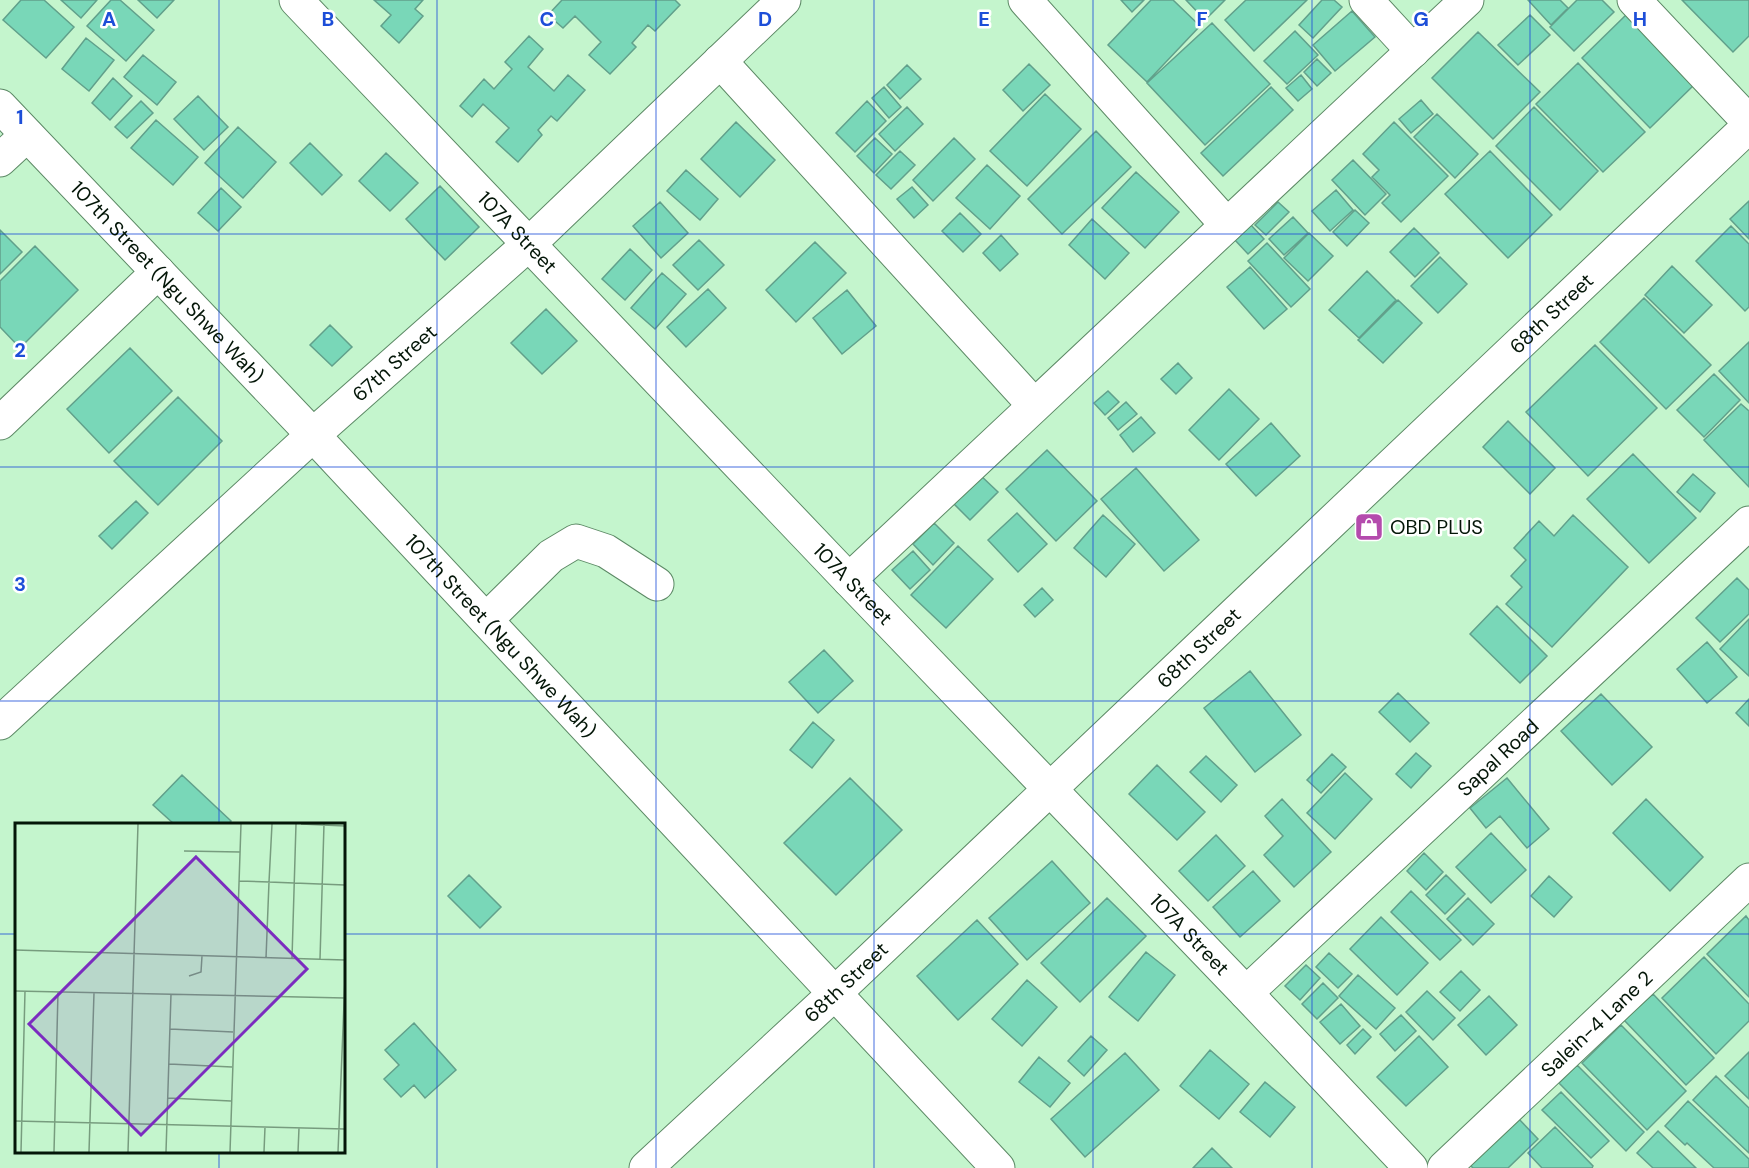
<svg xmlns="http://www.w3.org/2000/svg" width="1749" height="1168" font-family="'DM Sans',sans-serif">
  <rect width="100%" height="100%" fill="#c4f5cd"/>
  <!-- building -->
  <path fill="#79d7b8" stroke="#61a08b" stroke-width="1.5" d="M21,0H44L74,27L46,58L3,20Z
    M61,0H97L81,18Z
    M111,0H120L154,30L126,61L87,26Z
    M138,0H174L157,18Z
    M374,0H423L415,9L423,16L399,43L381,26L391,15Z
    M562,0H675L680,5L655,31L648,25L632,43L636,47L610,74L589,55L601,42L575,16L563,28L548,15Z
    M1121,0H1144L1132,12Z
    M1151,0H1173L1200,26L1147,82L1108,45Z
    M1186,0H1225L1205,20Z
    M1246,0H1307L1254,51L1225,20Z
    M1322,0H1334L1342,7L1313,38L1299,25Z
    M1528,0H1560L1568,8L1551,25Z
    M1577,0H1602L1614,12L1574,51L1550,27Z
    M1682,0H1749V36L1733,52Z
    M1352,11L1375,37L1335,71L1313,45Z
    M1629,12L1696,83L1650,128L1582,58Z
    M1530,15L1550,35L1518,65L1498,45Z
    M1212,23L1270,84L1205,145L1147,83Z
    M1295,31L1318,55L1287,84L1264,61Z
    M1478,32L1540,92L1493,139L1432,78Z
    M529,36L543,49L528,67L554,91L568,75L585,90L557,121L551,116L538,130L542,135L518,162L496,142L509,128L483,104L472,117L460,106L484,79L494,89L512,69L505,62Z
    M86,38L114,60L89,91L62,69Z
    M143,55L176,82L157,105L124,77Z
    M1317,59L1331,73L1317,86L1304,72Z
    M1578,63L1645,132L1603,172L1536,104Z
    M1029,64L1050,85L1023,111L1003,90Z
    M907,65L921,79L900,99L887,85Z
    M1301,75L1312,89L1298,101L1286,88Z
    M113,78L132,96L110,120L92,103Z
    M884,87L901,107L889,118L872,98Z
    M1271,87L1293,110L1223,176L1201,153Z
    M1045,94L1081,129L1027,186L990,151Z
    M198,96L228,127L204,150L174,119Z
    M1421,100L1433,114L1411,133L1399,119Z
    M141,101L153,113L127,138L115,127Z
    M867,101L886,121L855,152L836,133Z
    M907,107L923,124L895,151L879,134Z
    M1534,107L1598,171L1560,210L1496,146Z
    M1437,114L1478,154L1455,178L1414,137Z
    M156,120L198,157L173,185L131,148Z
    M736,122L775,160L740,197L701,159Z
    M1394,122L1448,176L1401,222L1382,203L1390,195L1372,177L1379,170L1363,154Z
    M238,127L276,162L243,198L205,163Z
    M1096,131L1131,167L1062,234L1028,199Z
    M875,138L892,154L874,173L857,156Z
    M954,138L975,159L933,201L913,180Z
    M310,143L342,175L322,195L290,163Z
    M900,151L915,165L891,189L876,175Z
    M1490,151L1552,215L1508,258L1445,194Z
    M386,153L418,183L390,211L359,181Z
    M1353,160L1386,194L1365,215L1332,180Z
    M987,165L1020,196L990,229L956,198Z
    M686,170L718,199L700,220L667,191Z
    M1136,172L1179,212L1145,248L1102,208Z
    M440,186L479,227L445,260L406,219Z
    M912,187L928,205L914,218L897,199Z
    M221,188L241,207L218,231L198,213Z
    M1336,190L1353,210L1330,231L1312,211Z
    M1749,201V239L1730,219Z
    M660,202L688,233L661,258L633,226Z
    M1278,202L1289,212L1266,235L1255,225Z
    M1355,210L1369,223L1347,246L1333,232Z
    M960,213L981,234L963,252L942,231Z
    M1293,217L1308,233L1284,255L1269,239Z
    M1092,219L1129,253L1105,279L1069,245Z
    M1250,224L1264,239L1248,254L1234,239Z
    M1731,226L1749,244V307L1745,311L1696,261Z
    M1414,228L1439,253L1415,277L1390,252Z
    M0,230L22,252L0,274Z
    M1309,233L1333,256L1308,281L1284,258Z
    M1001,235L1018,254L1000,271L983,253Z
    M699,240L724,265L698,290L673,265Z
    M815,242L846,273L796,322L766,290Z
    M1267,243L1310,289L1291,307L1248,261Z
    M35,246L78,290L20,348L0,327V281Z
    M630,249L652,270L625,300L602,279Z
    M1440,257L1467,284L1438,313L1411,286Z
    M1672,266L1712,305L1684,333L1645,295Z
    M1250,267L1287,309L1264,329L1227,287Z
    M1367,271L1396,300L1359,338L1329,310Z
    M662,273L686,294L655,329L631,308Z
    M708,289L726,308L686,347L667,327Z
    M847,290L876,326L842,354L813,318Z
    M1644,298L1711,365L1666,409L1600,342Z
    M1398,300L1422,323L1383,363L1358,340Z
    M546,309L577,341L542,374L511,343Z
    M330,325L352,347L332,366L310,345Z
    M1749,342V403L1719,371Z
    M1595,345L1657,408L1588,476L1526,412Z
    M130,348L172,391L109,453L67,409Z
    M1178,363L1192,378L1176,394L1161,379Z
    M1714,374L1740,400L1704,437L1677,410Z
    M1229,389L1259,419L1219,460L1189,430Z
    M1108,391L1119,402L1105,415L1094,403Z
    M178,397L222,441L158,505L114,461Z
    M1126,402L1137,414L1118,430L1108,418Z
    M1741,404L1749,411V487L1704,440Z
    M1141,417L1155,433L1133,452L1120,435Z
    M1508,421L1555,468L1530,494L1483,447Z
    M1271,423L1300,456L1256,496L1226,464Z
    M1047,450L1097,501L1056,541L1006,489Z
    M1633,454L1696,518L1649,563L1587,499Z
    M1136,468L1199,540L1164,571L1101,499Z
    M978,473L998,492L970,520L951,501Z
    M1693,474L1715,493L1700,512L1677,492Z
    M136,501L148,513L112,549L99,536Z
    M1017,513L1047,544L1018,572L988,540Z
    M1103,515L1135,544L1106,577L1074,548Z
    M1573,515L1628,567L1552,647L1506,604L1522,587L1511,576L1526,560L1514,548L1539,521L1554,536Z
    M934,523L954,543L933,565L913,544Z
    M958,546L993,579L946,628L911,595Z
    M913,551L930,570L910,589L892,570Z
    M1737,578L1749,590V614L1720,642L1696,618Z
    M1042,588L1053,600L1035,617L1024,605Z
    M1497,606L1547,656L1520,683L1470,634Z
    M1749,619V676L1720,649Z
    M1707,642L1737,677L1707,703L1677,669Z
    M824,650L853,681L818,713L789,682Z
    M1250,671L1301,735L1255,772L1204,708Z
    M1398,693L1429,723L1410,742L1379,712Z
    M1601,694L1652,747L1612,785L1561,731Z
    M1749,699V726L1736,713Z
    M813,722L834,740L812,768L790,750Z
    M1416,753L1431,766L1411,788L1396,774Z
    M1332,754L1346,767L1321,793L1307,780Z
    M1206,756L1237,785L1221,802L1190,772Z
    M1157,765L1205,812L1177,840L1129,794Z
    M1345,773L1372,799L1335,839L1307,813Z
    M182,775L231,821L228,824H174L153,805Z
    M850,778L902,830L836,895L784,843Z
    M1507,778L1549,829L1527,848L1500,816L1486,828L1470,808Z
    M1282,799L1331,852L1294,887L1264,855L1283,836L1265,816Z
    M1646,799L1703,857L1670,891L1613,833Z
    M1491,833L1526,870L1491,903L1456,867Z
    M1216,835L1245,866L1208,901L1179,871Z
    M1424,853L1443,872L1426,890L1407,871Z
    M1052,861L1090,903L1027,960L989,918Z
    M1253,871L1280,901L1240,937L1213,907Z
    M469,875L501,907L480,928L448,896Z
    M1446,875L1465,894L1445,914L1426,895Z
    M1549,876L1572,897L1554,917L1531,896Z
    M1411,891L1461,940L1440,960L1391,912Z
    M1107,898L1146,936L1080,1002L1041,963Z
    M1468,898L1494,924L1473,945L1447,919Z
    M1746,916L1749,920V997L1707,954Z
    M1381,917L1428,963L1397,995L1350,949Z
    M977,920L1018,964L958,1020L917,976Z
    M1146,952L1175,975L1138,1021L1109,997Z
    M1329,953L1352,974L1338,988L1316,967Z
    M1704,957L1749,1004V1021L1716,1054L1662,998Z
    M1306,965L1320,978L1300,1000L1285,986Z
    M1461,971L1480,990L1460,1011L1440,992Z
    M1358,975L1395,1008L1376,1029L1339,996Z
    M1027,980L1057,1007L1022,1046L992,1019Z
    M1323,983L1338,998L1317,1019L1302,1004Z
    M1427,991L1455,1018L1433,1040L1406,1012Z
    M1653,994L1714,1058L1686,1085L1624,1020Z
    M1489,996L1517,1025L1486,1055L1458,1025Z
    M1341,1004L1360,1026L1340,1044L1320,1022Z
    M1401,1015L1416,1031L1395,1051L1380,1034Z
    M414,1023L456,1070L425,1098L414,1085L401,1097L384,1079L399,1065L385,1050Z
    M1621,1025L1686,1091L1647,1130L1582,1063Z
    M1363,1029L1371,1037L1355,1054L1347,1045Z
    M1091,1036L1107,1050L1084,1076L1068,1061Z
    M1419,1036L1448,1067L1406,1106L1377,1077Z
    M1210,1050L1249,1084L1219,1119L1180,1086Z
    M1749,1052V1099L1725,1076Z
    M1125,1053L1159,1090L1085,1157L1051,1119Z
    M1039,1057L1070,1083L1050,1107L1019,1082Z
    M1577,1065L1644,1132L1626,1151L1559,1083Z
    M1716,1076L1749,1108V1153L1693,1100Z
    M1265,1082L1295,1107L1270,1137L1240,1112Z
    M1561,1092L1609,1141L1591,1158L1542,1110Z
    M1688,1101L1749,1159V1168H1714L1687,1143L1685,1145L1665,1126Z
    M1516,1116L1538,1139L1508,1168H1473L1467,1162Z
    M1555,1127L1593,1166L1592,1168H1542L1528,1153Z
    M1658,1131L1696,1168H1653L1637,1153Z
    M1212,1148L1232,1168H1193Z"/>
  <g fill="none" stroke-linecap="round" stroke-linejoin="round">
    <!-- minor casing -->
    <g stroke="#5c8965" stroke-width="35">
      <g id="minor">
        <path id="s1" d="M296,0L849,580L1246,993L1411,1168"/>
        <path d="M1025,0L1227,225"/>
        <path d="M1366,0L1413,51"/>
        <path d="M1634,0L1749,122"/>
        <path d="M720,61L1034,405"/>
        <path d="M0,160L27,135"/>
        <path d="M0,423L158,272"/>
        <path d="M849,580L1467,0"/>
        <path d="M486,620L551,556L576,541L606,551L657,584"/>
        <path id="s2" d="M0,723L313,435L530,243L784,0"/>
        <path id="s3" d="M1246,993L1749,523"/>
        <path id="s4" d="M1444,1168L1749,880"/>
      </g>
    </g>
    <!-- major casing -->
    <g stroke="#5c8965" stroke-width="35">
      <g id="major">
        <path id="s5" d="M0,106L313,435L998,1168"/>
        <path id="s6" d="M646,1168L835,993L1749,126"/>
      </g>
    </g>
    <!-- minor -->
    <use href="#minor" stroke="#fff" stroke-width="33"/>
    <!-- major -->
    <use href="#major" stroke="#fff" stroke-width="33"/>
  </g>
  <!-- grid -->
  <path fill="none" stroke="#1d4ed8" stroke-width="1.5" stroke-opacity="0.55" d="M219,0V824M437,0V1168M656,0V1168M874,0V1168M1093,0V1168M1312,0V1168M1530,0V1168M0,234H1749M0,467H1749M0,701H1749M0,934H16M344,934H1749M219,1152V1168"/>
  <!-- icons -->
  <defs>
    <g id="shop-square" transform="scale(1.5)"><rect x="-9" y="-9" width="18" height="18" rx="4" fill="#b44bad" stroke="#fff"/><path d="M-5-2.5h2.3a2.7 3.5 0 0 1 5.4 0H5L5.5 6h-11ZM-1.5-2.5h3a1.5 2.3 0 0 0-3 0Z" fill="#fff"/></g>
  </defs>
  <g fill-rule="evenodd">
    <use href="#shop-square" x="1369" y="527"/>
  </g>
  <g text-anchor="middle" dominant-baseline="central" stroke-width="5" stroke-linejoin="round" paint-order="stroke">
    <!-- street labels -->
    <g font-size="20" fill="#041608" stroke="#fff">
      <text stroke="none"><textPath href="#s1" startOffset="321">107A Street</textPath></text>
      <text stroke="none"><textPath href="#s5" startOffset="243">107th Street (Ngu Shwe Wah)</textPath></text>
      <text stroke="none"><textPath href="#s6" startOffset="1245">68th Street</textPath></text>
      <text stroke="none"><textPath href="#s2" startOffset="534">67th Street</textPath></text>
      <text stroke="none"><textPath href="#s1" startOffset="807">107A Street</textPath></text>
      <text stroke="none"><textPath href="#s5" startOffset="729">107th Street (Ngu Shwe Wah)</textPath></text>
      <text stroke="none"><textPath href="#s6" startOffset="759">68th Street</textPath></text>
      <text stroke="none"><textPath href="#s3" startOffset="345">Sapal Road</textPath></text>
      <text stroke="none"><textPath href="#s1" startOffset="1293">107A Street</textPath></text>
      <text stroke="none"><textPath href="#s6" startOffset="273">68th Street</textPath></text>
      <text stroke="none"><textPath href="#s4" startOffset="210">Salein-4 Lane 2</textPath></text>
    </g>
    <!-- poi labels -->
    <g font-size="20" fill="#041608" stroke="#fff" text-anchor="start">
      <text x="1390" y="527">OBD PLUS</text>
    </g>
  </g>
  <!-- overview -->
  <g transform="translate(15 823)">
    <rect width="330" height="330" fill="#c4f5cd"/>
    <path fill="none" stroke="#779c7e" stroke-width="1.5" d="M257,1L254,59L330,62M286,1L330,3M169,28L225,29M224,58L254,59L251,135M0,127L330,137M277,135L281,1M305,136L309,1M174,153L186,149L187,133M0,168L330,175M155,206L218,209M154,241L217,244M153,275L216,278M0,298L330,306M6,329L10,168M39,329L43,169M74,329L79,170M113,329L123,1M151,329L156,171M215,329L226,1M249,329L250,304M283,329L284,305M323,329L330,156"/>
    <path fill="#7b2cbf" fill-opacity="0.15" stroke="#7b2cbf" stroke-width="3" d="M181,34L292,146L126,312L14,201Z"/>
    <rect width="330" height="330" fill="none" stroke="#041608" stroke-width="3"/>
  </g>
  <g font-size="20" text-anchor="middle" font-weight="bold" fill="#1d4ed8" stroke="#fff" stroke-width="5" stroke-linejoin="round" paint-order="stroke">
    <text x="109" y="26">A</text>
    <text x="328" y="26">B</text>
    <text x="547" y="26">C</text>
    <text x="765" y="26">D</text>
    <text x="984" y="26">E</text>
    <text x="1202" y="26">F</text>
    <text x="1421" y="26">G</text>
    <text x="1640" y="26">H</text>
    <text x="20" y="124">1</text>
    <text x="20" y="357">2</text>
    <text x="20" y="591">3</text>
  </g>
</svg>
